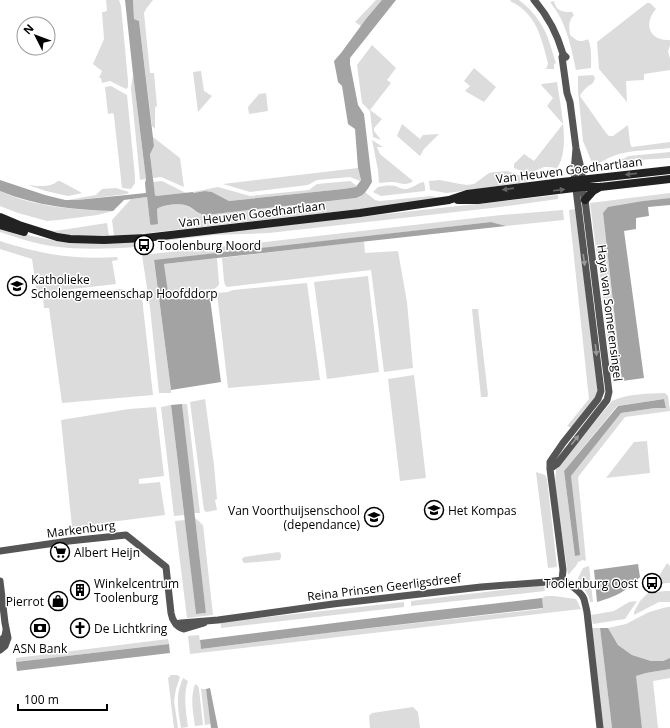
<svg xmlns="http://www.w3.org/2000/svg" width="670" height="728" font-family="'Open Sans',sans-serif">
  <rect width="100%" height="100%" fill="#fff"/>
  <!-- green -->
  <path fill="#dcdcdc" fill-rule="evenodd" d="M106,0H119L121,6L128,81V87L126,89L110,81L102,83L101,78H99L102,71L93,64L104,39L102,12H105L107,10Z
    M133,0H153L146,9L144,13L150,73H154L157,106H156L155,109V129L152,126L139,21L134,19Z
    M376,0H383L361,26L355,22Z
    M511,0H519C527,6 534,13 539,21C548,33 551,49 556,63L554,64V69H545L547,67L548,63C541,37 537,14 510,1Z
    M554,1C556,11 562,12 572,12L574,15C568,21 569,27 570,35C577,41 580,43 588,39C592,48 591,59 591,68L576,70C571,46 566,21 550,2Z
    M647,3H650L656,9C643,24 649,41 670,40V45L668,51L670,59V70L644,74V80L626,81L627,102L599,69L597,42Z
    M372,45L396,68L387,80L391,83L370,110L382,119L374,128V131L381,140L373,137L370,111L362,103L357,65Z
    M474,68L496,87L484,102L465,91L470,86L464,81Z
    M201,71L204,91L212,96L198,112L193,72Z
    M133,74L146,179L140,180L131,88Z
    M593,75L595,78C593,85 592,83 586,88C584,90 581,93 580,96L606,133L609,136H613L628,125L630,143L631,146L632,147L670,142V148C653,150 632,150 616,155C606,158 602,163 593,165L583,141L578,91V76Z
    M557,82C560,104 571,150 557,168L549,167H544L530,173H526L514,168V164L524,154L534,161L563,124L547,106L553,98L541,85L542,84Z
    M111,86L127,95L135,177V183L131,189L122,188L114,116L113,113L108,114L105,87Z
    M266,93L268,111L249,114L248,107L259,94Z
    M402,124L420,139L423,135L439,134L424,149L420,156L397,136Z
    M153,137L180,158L184,187L161,177L153,178L150,153L154,146Z
    M372,140L383,147H377L380,154L413,181C406,187 400,182 392,182C387,182 383,183 379,183L378,170Z
    M670,152V158L638,160L614,163L629,156Z
    M358,168L361,180L360,181L350,177L317,180L308,185L250,192L223,184Z
    M507,171L526,178L547,171L554,172L546,177L519,183L455,192L446,193L430,190L429,181L440,180L460,184L467,185L474,184L489,173L495,172Z
    M58,181H60L82,193L68,196L46,191L28,185C38,186 50,188 58,181Z
    M162,181L186,193L156,196L155,195L153,182Z
    M350,181L357,186L356,187L343,189L229,201L212,192L205,191L193,193V192L218,187L250,196L309,190L317,184Z
    M424,182L425,187V191L381,196L373,192L378,187C383,186 390,185 395,186C399,187 401,189 405,189C412,189 417,183 424,182Z
    M116,188L129,192L127,194L77,200H68L96,195L102,189Z
    M0,191C33,207 77,210 113,211L97,215L59,220L47,221L18,213L0,206Z
    M365,192L375,200L380,201L431,196L448,199L140,234L114,236L112,220L131,199L147,197L150,223L158,224L157,209C161,205 179,203 185,205C190,206 193,210 196,212C199,214 203,214 206,215L356,198L360,197Z
    M670,193V198L643,201L603,213L622,381L618,376H611L605,317L590,203Z
    M558,195V199L500,207L269,233L215,235L163,241V239L150,241V243L135,244L136,247C107,249 79,250 51,246C34,243 17,238 0,232V226L27,235L52,240L75,243L268,227Z
    M575,209L598,389L596,398L572,428L567,426L589,399L569,210Z
    M563,210L564,220L506,226L491,222L221,253L220,247L501,215Z
    M107,223L109,236L76,237L57,234L39,229L55,231Z
    M0,241C39,254 76,260 117,257L118,260L112,261L116,284L37,293L32,259L0,249Z
    M364,241L365,253L398,251L407,302L413,368L384,372L371,270L227,287L225,285L224,281L222,258Z
    M216,247V253L154,261L171,390V393H159L150,308L142,255Z
    M217,258L219,284L218,286L214,289L168,294L164,264Z
    M368,276L379,372L327,379L314,282Z
    M307,283L320,380L228,388L217,293L228,292L233,290Z
    M120,289C126,289 138,295 142,300C143,302 143,305 143,307L153,395L62,403L49,308H44L43,299Z
    M472,309H478L488,395L487,397H481Z
    M414,375L426,478L400,481L388,379Z
    M665,393L668,396L670,411L625,417L578,477L586,561L583,560L578,562L576,566L568,575L555,485L556,469L612,401C629,393 647,394 665,393ZM664,399L666,408H655L621,413L571,476L575,556L564,471L617,406Z
    M205,399L214,465L217,499L215,500L217,510L206,512L204,510L190,402Z
    M182,404H187L200,513H194Z
    M171,405L184,515L174,516L161,407Z
    M156,407L164,476L139,479V484L160,482L165,515L72,527L61,420L129,409Z
    M647,441L650,473L606,478L634,442Z
    M536,472L545,475L547,479L557,567L548,568Z
    M195,518L203,525L213,615L187,618L175,521L185,520L196,614L206,613Z
    M279,552L281,554V557L280,560L245,563L243,562L242,559L244,557Z
    M667,563L670,566V583C663,583 660,584 655,588H652Z
    M589,566L593,602H590L589,597L578,578L583,568Z
    M544,585L545,591L411,606V601Z
    M665,591H670V602H659L634,615V612L640,601L648,593Z
    M546,596H554L576,599L581,609L190,654L188,636L199,635L201,649L327,633L542,609V598Z
    M637,601L625,619L593,624L591,615L614,611L629,602Z
    M404,602V607L221,628V622Z
    M667,607H670V658L663,661H651L632,655L618,645L608,628L626,624L649,612Z
    M590,628H600L612,728H603Z
    M168,639L169,644L16,662V658Z
    M670,669V678L653,681L658,728H642L635,676L646,673Z
    M171,675H177L180,677L176,689L174,701L178,728H174L168,678Z
    M183,678L188,681C183,696 186,711 188,727L181,728C178,708 175,697 183,678Z
    M195,684L198,686L199,689L203,725L195,726C193,711 190,699 195,684Z
    M201,689H206L211,724L205,725Z
    M413,707L418,712L420,728H370L369,716L372,713Z"/>
  <!-- water -->
  <path fill="#a3a3a3" d="M125,0H133L134,19L139,21L154,146L150,154L155,195L156,196L193,192V193L205,191L212,192L229,201L343,189L356,187L361,180L358,168L355,129L348,124L342,86L338,82L334,61L341,53L366,19L382,0H396L350,58V64L358,105L364,114L372,182C368,189 364,196 356,198L206,215C195,214 194,207 185,205C179,203 161,205 157,209L158,224L151,225L150,223L147,197L124,200L113,211C75,210 36,206 0,191V180L45,195L65,200H77L146,193L145,183L146,179L133,74Z
    M670,198V205L648,207L649,216L636,218V229L624,231L644,378L622,381L603,213L608,207L643,201Z
    M491,222L506,226L351,243L164,264L169,299H198L210,298L221,382L171,390L154,260Z
    M664,399L666,408H655L621,413L571,476L580,555L575,556L564,471L618,406Z
    M182,404L206,613L196,614L171,405Z
    M638,564L640,577C625,592 617,596 597,602L594,570Z
    M542,598L543,608L327,633L201,649L200,640L413,613Z
    M600,628H608L618,645L632,655L651,661H663L670,658V669L646,673L636,676L642,728H612Z
    M169,644L170,653L17,671L16,662Z
    M210,688L218,728H211L206,689Z"/>
  <g fill="none" stroke-linecap="round" stroke-linejoin="round">
    <!-- tertiary -->
    <path stroke="#555" stroke-width="7" d="M534,0C548,16 557,33 563,54L566,57
      M576,148L574,173L601,391L598,399L563,443L550,462V469L563,570L562,580C569,584 581,591 584,599C585,603 586,607 587,612L600,728
      M550,469L557,464L607,400L609,392L585,200L582,187V172L576,148L570,102L567,93L562,57L563,54
      M0,551L69,541L126,535L166,567L171,613C172,620 177,628 184,629L204,623
      M0,581L5,623L8,638L5,646L0,650
      M176,624L181,623L218,620L333,604L481,587L547,582L562,580
      M0,642L5,636L6,630"/>
    <!-- secondary -->
    <path stroke="#222" stroke-width="8" d="M458,200H478L582,187H600L670,179
      M585,200L593,191L600,187
      M0,217L19,225L57,237L70,239L104,240L145,238L360,213L449,200L467,194L562,182L670,170
      M0,225L24,232"/>
  </g>
  <!-- one-way arrows -->
  <defs><path id="oneway-solid" d="M-6-.8H1V-3.2L6.5 0L1 3.2V.8H-6Z"/></defs>
  <g fill="#646464">
    <use href="#oneway-solid" transform="translate(631 174) rotate(174)"/>
    <use href="#oneway-solid" transform="translate(508 189) rotate(172)"/>
    <use href="#oneway-solid" transform="translate(559 190) rotate(-7)"/>
  </g>
  <g fill="#999">
    <use href="#oneway-solid" transform="translate(584 260) rotate(82)"/>
    <use href="#oneway-solid" transform="translate(596 350) rotate(83)"/>
    <use href="#oneway-solid" transform="translate(575 440) rotate(-52)"/>
  </g>
  <!-- icons -->
  <defs>
    <g id="bus-ring" transform="scale(1)"><circle r="9.5" fill="#fff" stroke="#000" stroke-width="1.5"/><path d="M-5-6H5V4H4V6H2V4H-2V6H-4V4H-5ZM-3.5-4V0h7V-4ZM-3.5 1.2v1.5H-2V1.2ZM2 1.2v1.5H3.5V1.2Z" fill="#000"/></g>
    <g id="school-ring" transform="scale(1)"><circle r="9.5" fill="#fff" stroke="#000" stroke-width="1.5"/><path d="M0-5L7-2L0 1L-7-2ZM-4 1L0 2.5L4 1V4Q0 6-4 4Z" fill="#000"/></g>
    <g id="supermarket-ring" transform="scale(1)"><circle r="9.5" fill="#fff" stroke="#000" stroke-width="1.5"/><path d="M-6-5.5h2.5l.6 2H6L4.5 2H-2.5L-4.4-4H-6ZM-1.5 3.2a1.3 1.3 0 1 0 .1 0ZM3 3.2a1.3 1.3 0 1 0 .1 0Z" fill="#000"/></g>
    <g id="building-ring" transform="scale(1)"><circle r="9.5" fill="#fff" stroke="#000" stroke-width="1.5"/><path d="M-4-6H4V6H1V3H-1V6H-4ZM-2.5-4.3h1.7v1.8h-1.7ZM.8-4.3h1.7v1.8H.8ZM-2.5-1h1.7V.8h-1.7ZM.8-1h1.7V.8H.8Z" fill="#000"/></g>
    <g id="shop-ring" transform="scale(1)"><circle r="9.5" fill="#fff" stroke="#000" stroke-width="1.5"/><path d="M-5-2.5h2.3a2.7 3.5 0 0 1 5.4 0H5L5.5 6h-11ZM-1.5-2.5h3a1.5 2.3 0 0 0-3 0Z" fill="#000"/></g>
    <g id="bank-ring" transform="scale(1)"><circle r="9.5" fill="#fff" stroke="#000" stroke-width="1.5"/><path d="M-6-4H6V4H-6ZM0-2.3a2.3 2.3 0 1 0 0 4.6a2.3 2.3 0 1 0 0-4.6Z" fill="#000"/></g>
    <g id="church-ring" transform="scale(1)"><circle r="9.5" fill="#fff" stroke="#000" stroke-width="1.5"/><path d="M-1.2-6h2.4v3.5h3.3v2.4h-3.3V6h-2.4V-.1h-3.3v-2.4h3.3Z" fill="#000"/></g>
  </defs>
  <g fill-rule="evenodd">
    <use href="#bus-ring" x="144" y="245"/>
    <use href="#school-ring" x="17" y="286"/>
    <use href="#school-ring" x="434" y="510"/>
    <use href="#school-ring" x="374" y="517"/>
    <use href="#supermarket-ring" x="60" y="552"/>
    <use href="#bus-ring" x="652" y="583"/>
    <use href="#building-ring" x="80" y="590"/>
    <use href="#shop-ring" x="58" y="601"/>
    <use href="#bank-ring" x="40" y="628"/>
    <use href="#church-ring" x="80" y="628"/>
  </g>
  <g text-anchor="middle" dominant-baseline="central" stroke-width="3" stroke-linejoin="round" paint-order="stroke">
    <!-- street labels -->
    <g font-size="12" fill="#000" stroke="#fff">
      <text transform="translate(569 170) rotate(-7)">Van Heuven Goedhartlaan</text>
      <text transform="translate(252 214) rotate(-7)">Van Heuven Goedhartlaan</text>
      <text transform="translate(610 313) rotate(83)">Haya van Somerensingel</text>
      <text transform="translate(81 529) rotate(-7)">Markenburg</text>
      <text transform="translate(384 587) rotate(-7)">Reina Prinsen Geerligsdreef</text>
    </g>
    <!-- poi labels -->
    <g font-size="12" fill="#000" stroke="#fff" text-anchor="start">
      <text x="158" y="245">Toolenburg Noord</text>
      <text x="31" y="279">Katholieke<tspan x="31" dy="14">Scholengemeenschap Hoofddorp</tspan></text>
      <text x="360" y="510" text-anchor="end">Van Voorthuijsenschool<tspan x="360" dy="14">(dependance)</tspan></text>
      <text x="448" y="510">Het Kompas</text>
      <text x="74" y="552">Albert Heijn</text>
      <text x="94" y="583">Winkelcentrum<tspan x="94" dy="14">Toolenburg</tspan></text>
      <text x="638" y="583" text-anchor="end">Toolenburg Oost</text>
      <text x="44" y="601" text-anchor="end">Pierrot</text>
      <text x="94" y="628">De Lichtkring</text>
      <text x="40" y="648" text-anchor="middle">ASN Bank</text>
    </g>
  </g>
  <!-- north arrow -->
  <g transform="translate(36 36) rotate(312)"><circle r="19" fill="#ffffff" stroke="#999999"/>
  <path d="M0-3L7 15L0 10L-7 15Z" fill="#000000"/>
  <text y="-6" font-size="11" font-weight="bold" text-anchor="middle" fill="#000000">N</text>
  </g>
  <!-- scale -->
  <path d="M18 704v6h89v-6" fill="none" stroke="#000000" stroke-width="2"/>
  <text x="24" y="704" font-size="12" fill="#000000" stroke="#ffffff" stroke-width="3" paint-order="stroke">100 m</text>
</svg>
